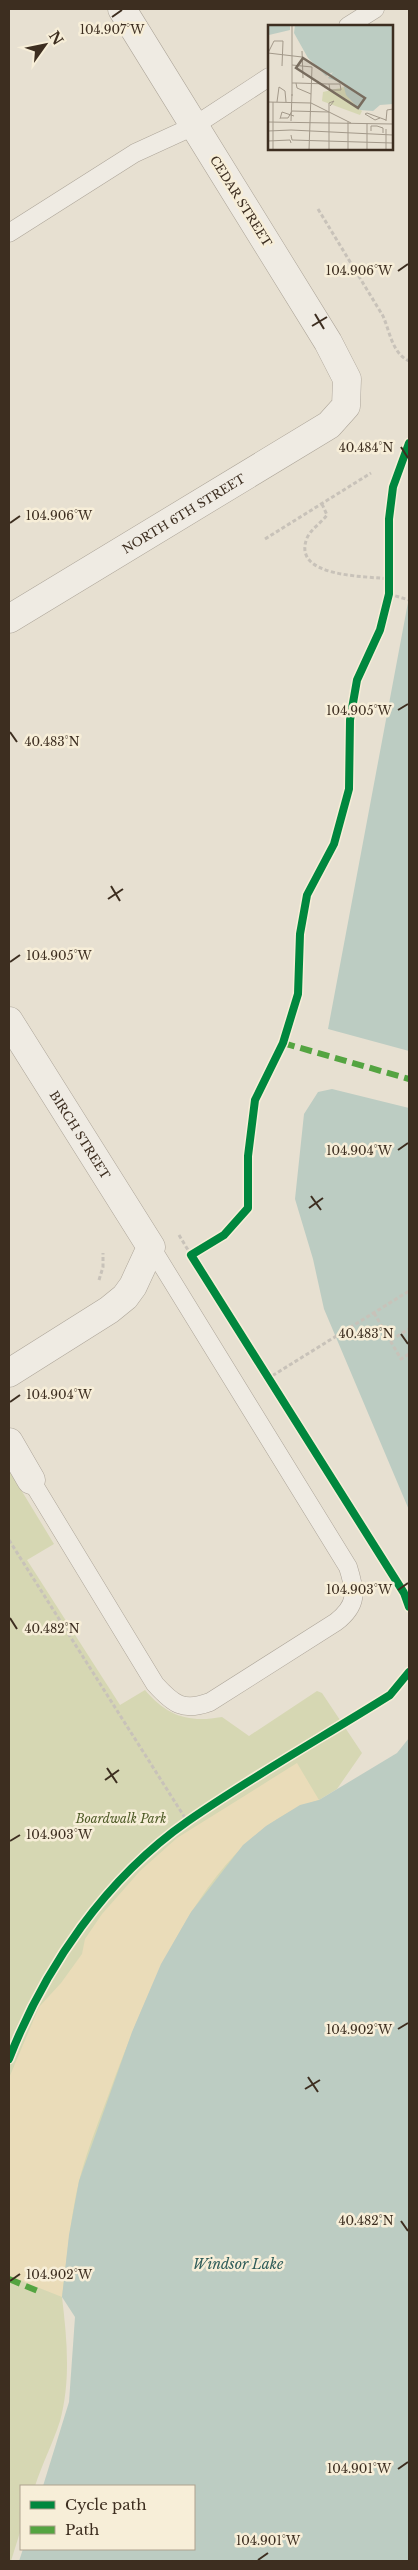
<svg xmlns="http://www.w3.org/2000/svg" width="418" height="2570" font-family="'Libre Baskerville',serif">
  <rect width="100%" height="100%" fill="#e7e0d1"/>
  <!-- green -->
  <path fill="#d6d7b3" d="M9,1470L54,1544L27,1560L120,1705L145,1690C167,1716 188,1723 222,1717L249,1736L317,1691L322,1693L362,1753L337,1789L319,1800L62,2297C67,2339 71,2380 60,2421C53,2443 42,2464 35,2486H21V2529L11,2561H9Z"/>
  <!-- sand -->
  <path fill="#eadcb9" d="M297,1763L319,1800C211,1831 151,1982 115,2077C103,2111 88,2146 79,2181C70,2219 67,2259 62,2297L9,2276V2078L39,2007L61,1983L82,1954L85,1939L102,1914L140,1871L177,1838Z"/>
  <!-- water -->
  <path fill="#bcccc2" d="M409,597V1051L328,1029Z
    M332,1089L409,1108V1510L324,1309L313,1259L295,1199L304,1114L318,1092Z
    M409,1738V2561H19L23,2549H194V2486H43L69,2402L75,2317L62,2297L69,2235L79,2181L132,2032L161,1964L191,1912L243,1845L266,1826L300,1805L319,1800L397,1753Z"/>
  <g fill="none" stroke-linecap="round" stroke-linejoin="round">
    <!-- lane casing -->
    <g stroke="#ada599" stroke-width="19">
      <path id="lane" d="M348,26L375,9
        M9,233L135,153L194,126L269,77
        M31,1480L155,1684C173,1704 183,1712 210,1702L336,1622C358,1605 356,1592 348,1567L151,1247"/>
    </g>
    <!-- street casing -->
    <g stroke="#ada599" stroke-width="29">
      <g id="street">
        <path id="s1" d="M9,619L329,425L346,406L347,379L328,342L122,9"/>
        <path id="s2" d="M9,1021L151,1247L133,1286L125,1297L109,1310L9,1373"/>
        <path d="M9,1442L31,1480"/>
      </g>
    </g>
    <!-- path -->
    <path stroke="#c8c2b9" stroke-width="3" stroke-dasharray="4 2.5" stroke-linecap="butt" d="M318,209L383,316C390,332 392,353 409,361
      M322,504L327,515C321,523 311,529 307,538C291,578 367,576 390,579
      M265,539L371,473
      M389,594L409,600
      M179,1235L191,1255
      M99,1280L103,1267V1253
      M374,1313L401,1359L409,1354
      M391,1340L409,1329
      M267,1379L409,1291
      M9,1540L187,1821"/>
    <!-- lane -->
    <use href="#lane" stroke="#efebe3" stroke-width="18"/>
    <!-- street -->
    <use href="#street" stroke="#efebe3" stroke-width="28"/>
    <!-- quiet -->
    <path stroke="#54a441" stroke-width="6" stroke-dasharray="12 6" stroke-linecap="butt" d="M283,1043L409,1079
      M9,2279L40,2292"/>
    <!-- cycleway casing -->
    <g stroke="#f7eed8" stroke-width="11">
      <path id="cycleway" d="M409,443L393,487L389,519V594L380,630L357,680L350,720L349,789L334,844L307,895L300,934L298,994L283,1043L255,1100L248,1156V1208L224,1235L191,1255L404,1593L409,1607
        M9,2059C45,1967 106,1878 188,1821C253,1776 323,1737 390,1695L409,1672"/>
    </g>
    <!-- cycleway -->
    <use href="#cycleway" stroke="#00873e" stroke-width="8"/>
  </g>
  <!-- ticks -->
  <path fill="none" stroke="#3d2e20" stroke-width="2" d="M112,17L122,10M398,271L408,264M315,314L324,329M312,326L327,317M401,447L408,458M10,523L20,516M398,710L408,704M10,732L17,742M111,886L120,901M108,899L123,889M10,962L20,955M398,1150L408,1143M311,1196L321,1210M309,1208L323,1198M401,1334L408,1344M10,1402L20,1395M398,1590L408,1583M10,1618L17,1629M107,1768L117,1783M105,1780L119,1770M10,1841L20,1835M398,2029L408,2023M308,2077L318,2092M305,2089L320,2080M401,2221L408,2231M10,2281L20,2274M398,2469L408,2462M258,2560L268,2553"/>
  <g text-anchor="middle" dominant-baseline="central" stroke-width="5" stroke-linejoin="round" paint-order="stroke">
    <!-- street labels -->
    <g font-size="12" fill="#3d2e20" stroke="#f7eed8">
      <text transform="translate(241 201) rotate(58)">CEDAR STREET</text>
      <text stroke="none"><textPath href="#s1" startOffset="204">NORTH 6TH STREET</textPath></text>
      <text stroke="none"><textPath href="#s2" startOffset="134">BIRCH STREET</textPath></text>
    </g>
    <!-- park labels -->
    <g font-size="12" font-style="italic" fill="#4d5a26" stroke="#f7eed8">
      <text x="121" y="1818">Boardwalk Park</text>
    </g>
    <!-- water labels -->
    <g font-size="14" font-style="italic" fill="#2f5d5a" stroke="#f7eed8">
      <text x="238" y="2264">Windsor Lake</text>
    </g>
  </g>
  <!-- overview -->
  <g transform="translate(268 25)">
    <rect width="125" height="125" fill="#e7e0d1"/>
    <path d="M76,62L82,75L94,86L92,90L54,76L55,67Z" fill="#d6d7b3"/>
    <path d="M0,0H22V5L1,10ZM27,0H125V79L112,80L105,86L92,85L78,70L75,58L60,53L65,47L58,51L40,33L26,8Z" fill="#bcccc2"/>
    <path fill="none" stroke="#a3998a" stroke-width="1" d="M24,0V71M34,26L35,53M0,28L6,16H15L14,41M0,28L34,32M24,40L44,42L41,125M24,58H28L60,59H72L73,65H62L61,59M28,58L29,63L43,69M0,77L43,78L83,98M9,77L11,62L17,66L18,77M13,93H20L24,86L61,87M112,93L107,95L97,89L99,88L118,95M12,94L14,87L26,91M23,96L24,69M118,96L119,85L125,84M0,97L125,99M23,105L125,110M0,106L23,105M103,106V101H109L115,103V108M23,110L24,115L125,118M0,116L22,115L23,118M5,125V77M15,125H36M61,125V78L66,76L62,81M80,125V97M99,125V98M118,125V104"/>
    <path fill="#786c5e" fill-opacity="0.15" stroke="#786c5e" stroke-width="2.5" d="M35,33L97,73L90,83L28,43Z"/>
    <rect width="125" height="125" fill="none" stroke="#3d2e20" stroke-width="2.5"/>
  </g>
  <g font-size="12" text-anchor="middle" fill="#3d2e20" stroke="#f7eed8" stroke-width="5" stroke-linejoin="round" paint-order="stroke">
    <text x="112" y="34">104.907°W</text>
    <text x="359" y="275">104.906°W</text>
    <text x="366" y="452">40.484°N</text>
    <text x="59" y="520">104.906°W</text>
    <text x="359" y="715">104.905°W</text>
    <text x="52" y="746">40.483°N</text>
    <text x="59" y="960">104.905°W</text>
    <text x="359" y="1155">104.904°W</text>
    <text x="366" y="1338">40.483°N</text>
    <text x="59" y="1399">104.904°W</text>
    <text x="359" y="1594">104.903°W</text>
    <text x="52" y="1633">40.482°N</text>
    <text x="59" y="1839">104.903°W</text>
    <text x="359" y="2034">104.902°W</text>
    <text x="366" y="2225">40.482°N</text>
    <text x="59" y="2279">104.902°W</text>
    <text x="359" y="2473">104.901°W</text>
    <text x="268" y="2545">104.901°W</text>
  </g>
  <!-- border -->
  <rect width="418" height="2570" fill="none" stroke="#3d2e20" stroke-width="20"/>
  <!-- legend -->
  <rect x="20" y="2485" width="175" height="65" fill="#f7eed8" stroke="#ada18e"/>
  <rect x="30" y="2501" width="25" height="8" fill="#00873e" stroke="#ada18e"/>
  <text x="65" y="2510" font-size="15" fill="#3d2e20">Cycle path</text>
  <rect x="30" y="2526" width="25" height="8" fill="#54a441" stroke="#ada18e"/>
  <text x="65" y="2535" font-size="15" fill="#3d2e20">Path</text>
  <!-- north arrow -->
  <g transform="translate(45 45) rotate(57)" stroke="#f7eed8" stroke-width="4" paint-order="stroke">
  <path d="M0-4L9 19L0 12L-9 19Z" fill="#3d2e20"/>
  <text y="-8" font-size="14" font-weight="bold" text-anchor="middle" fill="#3d2e20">N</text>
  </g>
</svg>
